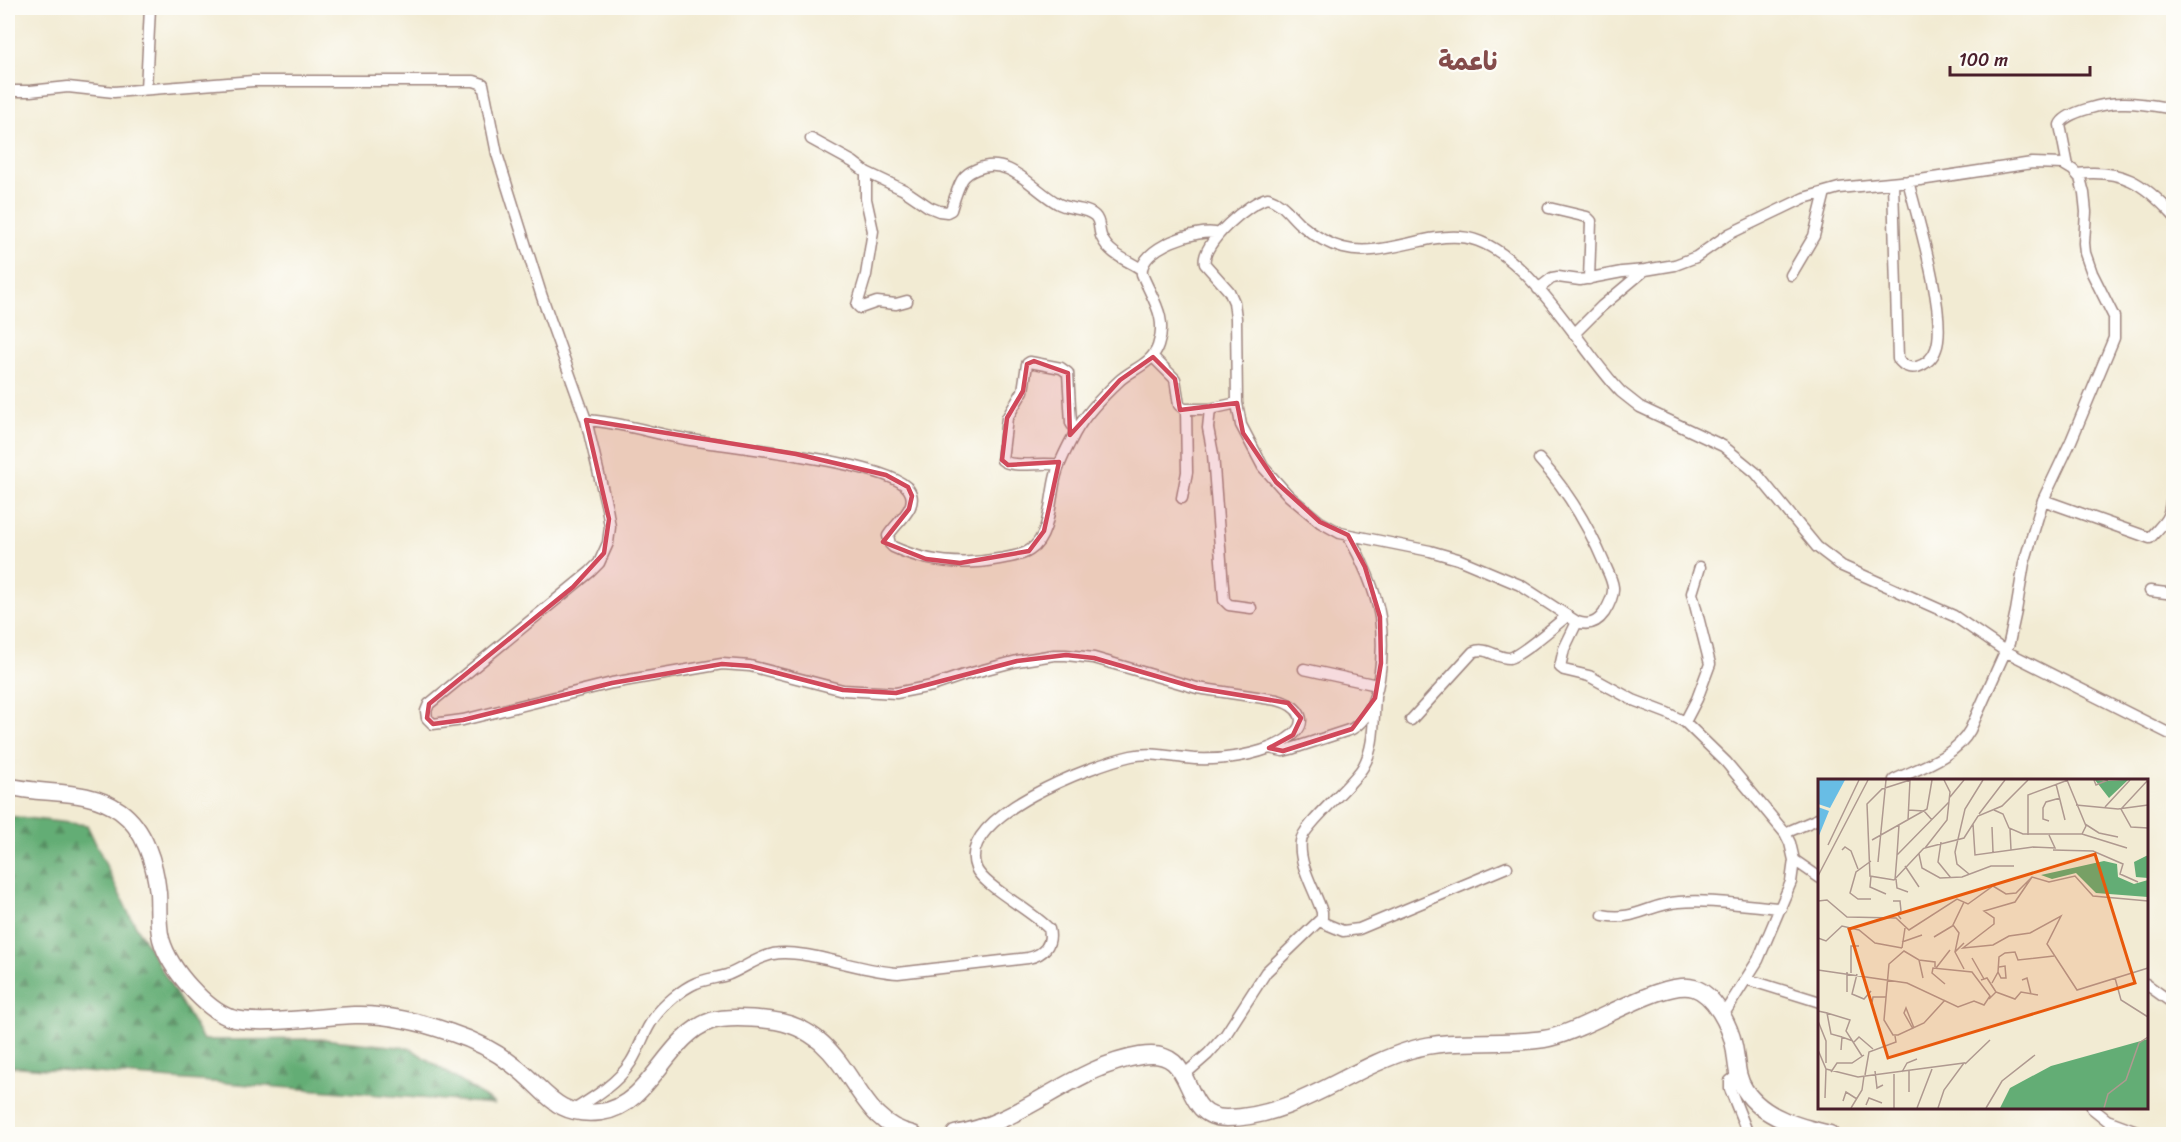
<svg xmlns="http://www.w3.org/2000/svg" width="2181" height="1142" font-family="Sriracha,'Playpen Sans Arabic',sans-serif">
  <defs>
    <pattern id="forest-firs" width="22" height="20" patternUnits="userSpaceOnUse" patternTransform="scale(1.5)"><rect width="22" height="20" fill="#63ad75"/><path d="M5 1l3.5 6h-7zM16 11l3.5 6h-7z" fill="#548c60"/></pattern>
  </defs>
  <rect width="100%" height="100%" fill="#fdfcf7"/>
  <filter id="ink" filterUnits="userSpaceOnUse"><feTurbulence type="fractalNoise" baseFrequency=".0167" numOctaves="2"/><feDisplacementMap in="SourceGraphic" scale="12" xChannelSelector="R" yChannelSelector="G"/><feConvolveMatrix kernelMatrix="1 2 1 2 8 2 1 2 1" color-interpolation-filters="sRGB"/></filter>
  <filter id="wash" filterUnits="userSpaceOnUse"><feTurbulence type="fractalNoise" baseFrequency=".008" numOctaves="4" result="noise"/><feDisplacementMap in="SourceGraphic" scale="24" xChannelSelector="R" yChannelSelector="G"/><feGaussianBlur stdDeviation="1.35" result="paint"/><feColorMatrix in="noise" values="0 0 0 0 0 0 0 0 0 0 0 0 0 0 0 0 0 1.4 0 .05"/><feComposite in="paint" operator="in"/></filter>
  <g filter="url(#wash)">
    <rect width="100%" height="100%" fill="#f2ebd3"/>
    <!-- forest -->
    <path fill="url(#forest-firs)" stroke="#566650" stroke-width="1.5" d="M8,816L87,825L129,914L203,1040L323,1039L410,1048L495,1104L8,1066Z"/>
  </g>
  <g filter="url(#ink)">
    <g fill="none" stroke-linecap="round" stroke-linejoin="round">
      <!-- street casing -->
      <g stroke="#9e857f" stroke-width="13">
        <path id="street" d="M146,89L150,8
          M8,91H30L68,87L114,92L253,81H474L483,84L497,154L542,297L586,420L607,508L610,527L608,543L599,563L590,572L429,704L426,711L427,718L433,724L463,720L612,683L722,664L750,666L843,690L896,693L932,686L964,675L1017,661L1054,655H1066L1094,658L1197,688L1277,700C1300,706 1312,723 1287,739C1262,756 1215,762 1185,758C1167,756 1149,752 1131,756C1095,764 955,816 976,868C983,886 1033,911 1049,929C1053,945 1043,955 1028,958L898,973C862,972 805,948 773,954C756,958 743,969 727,975C717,978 706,979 696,983C682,989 663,1005 654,1018C644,1031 640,1048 631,1062C618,1083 593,1098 572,1111
          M811,139L853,162L866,172L904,190L929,207L939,211L947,212L951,210C954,200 957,189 962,180C966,174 970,172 977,169C1009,155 1032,189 1057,203C1068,210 1086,207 1095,216C1101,222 1098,231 1102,238C1109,254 1127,260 1141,269
          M2068,166L2060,125C2064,112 2107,103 2121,103C2138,102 2157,106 2174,109
          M866,172V199L873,231L866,275L857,305L860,308L877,302L896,304L907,301
          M2077,174C2122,169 2143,182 2174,216
          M1893,183L1898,359C1903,365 1908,369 1917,367C1926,364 1933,358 1936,349C1948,318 1917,216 1908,181
          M1549,208L1587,217L1591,221L1589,279
          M1791,275L1814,236L1825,192
          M1538,289L1552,278L1558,277L1580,280L1622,272L1645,270
          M1574,334L1602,306L1645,270L1675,265L1696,257L1729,234L1804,198L1839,188L1920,180L2032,163L2063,164L2073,170L2080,178L2084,193L2086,212L2084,243L2085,253L2092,273L2114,317V338L2071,441L2043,500L2024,563L2016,611L2009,643L1970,730C1955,757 1921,767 1894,780
          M1153,357L1175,379L1179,405L1184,409H1210L1237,403
          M1210,409L1208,428L1213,454L1224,600L1229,605L1251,608
          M586,420C620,422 652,433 685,439C722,446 893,462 909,490C920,507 896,522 888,536L890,544L893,547C928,563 962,566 999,559C1009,557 1022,556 1030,550C1051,537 1050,496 1056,475C1060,460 1068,446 1075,433C1085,414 1103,396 1119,381C1132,369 1152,364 1158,346C1168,317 1152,299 1142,274C1138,248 1199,227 1219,234
          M1539,459C1567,490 1589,527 1605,565C1608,572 1612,579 1613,587C1614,596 1609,605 1604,613C1597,623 1589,626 1577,622L1520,585L1458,559L1430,551L1340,533L1320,522L1289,496L1263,467L1241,425L1237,403L1236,318L1234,302L1229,291L1205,264C1200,244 1250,201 1268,198C1283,203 1289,214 1300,224C1312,234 1327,244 1343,248C1380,258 1423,234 1460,237C1524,241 1580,351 1621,392L1640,407L1723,446L1756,473L1817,547L1842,566L1954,616L2005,651L2174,736
          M1059,465C1044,461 1012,469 1002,460L1007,418L1023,391L1027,364L1030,362L1061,368L1068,373L1071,423L1076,431
          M1182,498L1187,472L1186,409
          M2043,500L2150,538C2167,519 2169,521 2172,495
          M2150,591L2174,594
          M1577,622L1564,649L1560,667L1564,670L1589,676L1633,700L1667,713L1685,722L1726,762L1785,833L1820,818
          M1304,669L1377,685
          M1411,720L1473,652C1486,646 1496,658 1509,658C1519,657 1557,624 1567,616
          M1685,722L1697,699L1710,664L1692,593L1700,567
          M1269,748L1283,751L1291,749L1352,729C1383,711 1384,648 1380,617C1376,591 1361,558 1348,535
          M1794,860L1820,878
          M1603,915C1633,922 1650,904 1679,902C1712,899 1747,906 1781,908
          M1319,921L1343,931L1359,929L1507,867
          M1746,979L1820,1002
          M2146,984L2174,1004
          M1722,1017L1758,960L1791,882L1794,860L1790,843L1785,833
          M1184,1075L1208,1054L1226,1034L1266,972L1322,918V912C1315,890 1298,865 1301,841C1302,826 1352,786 1363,767C1375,747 1373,720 1375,698
          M1738,1075L1730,1081V1089L1748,1134
          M2092,1108L2107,1120L2145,1134"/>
      </g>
      <!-- secondary casing -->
      <g stroke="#9e857f" stroke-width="19">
        <path id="secondary" d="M8,786C45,796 86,787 120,811C145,829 155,864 158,893C159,909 157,924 161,939C166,957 179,975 191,988C201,999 213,1011 228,1017C255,1027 323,1016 355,1015C388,1014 421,1022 452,1033C474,1040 495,1051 513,1065C546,1089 554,1118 601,1112C650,1106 666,1036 711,1021C728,1016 751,1018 769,1020C855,1030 848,1122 913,1134
          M955,1134C1023,1123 1072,1067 1140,1056C1201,1045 1176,1119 1227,1118C1295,1117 1348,1069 1410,1050C1453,1037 1500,1046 1544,1039C1584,1033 1661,978 1694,988C1714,994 1730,1026 1734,1046C1737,1061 1736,1077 1745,1090C1763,1118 1800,1127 1830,1134"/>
      </g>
      <!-- street -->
      <use href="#street" stroke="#fff" stroke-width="10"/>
      <!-- secondary -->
      <use href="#secondary" stroke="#fff" stroke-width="16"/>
    </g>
  </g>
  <!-- marked area -->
  <path fill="#d1495b" fill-opacity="0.2" stroke="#d1495b" stroke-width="4.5" stroke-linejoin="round" d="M1153,357L1175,379L1180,410L1237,403L1243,433L1276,482L1320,522L1348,535L1365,567L1380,617L1381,663L1375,698L1352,729L1283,751L1269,748L1293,735L1301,718L1288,703L1197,688L1094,658L1066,655L1017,661L896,693L843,690L750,666L722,664L612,683L463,720L433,724L427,718L429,704L573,587L604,553L609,519L586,420L796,454L886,475L908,487L912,496L909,509L883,542L926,559L960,563L1029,551L1044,531L1059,462L1008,465L1002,460L1007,418L1023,391L1027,364L1034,361L1068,373L1070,435L1120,380Z"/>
  <g text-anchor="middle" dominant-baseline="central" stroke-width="4.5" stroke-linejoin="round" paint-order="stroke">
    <!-- quarter labels -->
    <g font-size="26" font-weight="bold" fill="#854c4b" stroke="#fdfcf7">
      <text x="1469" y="61">ناعمة</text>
    </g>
  </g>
  <!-- overview -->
  <g transform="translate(1818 779)">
    <rect width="330" height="330" fill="#f2ebd3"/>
    <path d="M277,1L290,2L310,1L291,19ZM330,76V99L318,98L316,83ZM286,82L299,85L300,98L316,105L330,101V118L278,114L258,94L234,100L223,96ZM330,260V329H182L192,309L233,287Z" fill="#63ad75"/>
    <path d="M0,1H27L12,29L0,25ZM0,28L11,32L0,59Z" fill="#68bde5"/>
    <path fill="none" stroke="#af9990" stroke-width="1.5" d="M92,1L64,10L49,25L52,97L76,101L106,69M126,1L132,13L129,41L107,69L146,59L160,37L184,27L210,1M276,1L278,6L290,1M330,1L303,30L313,48L330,49M238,5L247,41M132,18L146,1M258,26L300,30L330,26M287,28L312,1M90,31L106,32L114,41M176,31L185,35L191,49L205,55H264L268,47L249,1M161,35L187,1M90,41L92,1M231,42L225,40V29L228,23L242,19M155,45L157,76L215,68L237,69L231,56M267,45L281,54L300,58M174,48L175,73M192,50L193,71M264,55L309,69M210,56V16L250,1M54,61L109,30L114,1M123,63L120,83L133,99M10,66L41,1M24,71L27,68L33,72L40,90M235,71L275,72L305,85L302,95L320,103M101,75L104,89L122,99L144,98L173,87H196M79,76L81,46M60,83L68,1M87,87L101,108M151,95L139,85L137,73L147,30L165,1M0,97L50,1M53,97L52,108L68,115M214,98L197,123L166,132L176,139V145L145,169L175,166L191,157L212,154L243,137L229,165L259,211L330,189M78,100L79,109L90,113M77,101L79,76L131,23M53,120H40L32,114L38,93L53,82M0,122L9,121L29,138L78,139L91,151L139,120L150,125L175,107L188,115L198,114L214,98L231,103L257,97L275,117L330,122M75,122H82L83,132L79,135L83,140M116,158L136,146M0,159L8,162L24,147L41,151L57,164L84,169M84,163L104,156M146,164L137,173L146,190M84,169L87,149M137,173L141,154L135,146L146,123M154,179L166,200M101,181L105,199M117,188V183L101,181L86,172L71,185L66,241L75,256H80L106,244L127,221M118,189L132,171M0,191L89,204L140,228L156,222L166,226L172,217L154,193L115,189L114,194L127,205M180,193L183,199H188L187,187L181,188M33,194V167H41M39,195L34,215L46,220L53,212M297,199L303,221L330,238M163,201L169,199L178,213L171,220M204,201L209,199L213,215M174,204L180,193L181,178L187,174L197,173L200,181L236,177M29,213V193M178,213L197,220L203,213L220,216M54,223L55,218H68M0,232L9,234L13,255L24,258M9,234L32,241L28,252L44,277M0,242L8,262V284M95,250L86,234L88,229L96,249M36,263L41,258L55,270M0,271L8,290L7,319M23,271L24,258L35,262M147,285L172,261M8,290L40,298L146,284L126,311L120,329M57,292L59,309L65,306M91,292V313M13,293L19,284H34L46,276M84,293L89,284L99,280M47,296L51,273L78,263L77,257M25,322L28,313L39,320M48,326L51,319L64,324M33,329L44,311L46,297M76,329V295M99,329L114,290M168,329L184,302L217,276M286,329L290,315L308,301L321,264L330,258"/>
    <path fill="#e8590c" fill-opacity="0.15" stroke="#e8590c" stroke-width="3" d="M277,75L317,204L70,279L31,150Z"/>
    <rect width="330" height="330" fill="none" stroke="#4a1f2b" stroke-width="3"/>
  </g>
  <!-- margin -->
  <rect width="2181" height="1142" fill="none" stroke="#fdfcf7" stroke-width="30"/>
  <!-- scale -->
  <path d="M1950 66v9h140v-9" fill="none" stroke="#4a1f2b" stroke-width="3"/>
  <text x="1959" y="66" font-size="18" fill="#4a1f2b" stroke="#fdfcf7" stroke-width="4.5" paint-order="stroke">100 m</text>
</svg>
